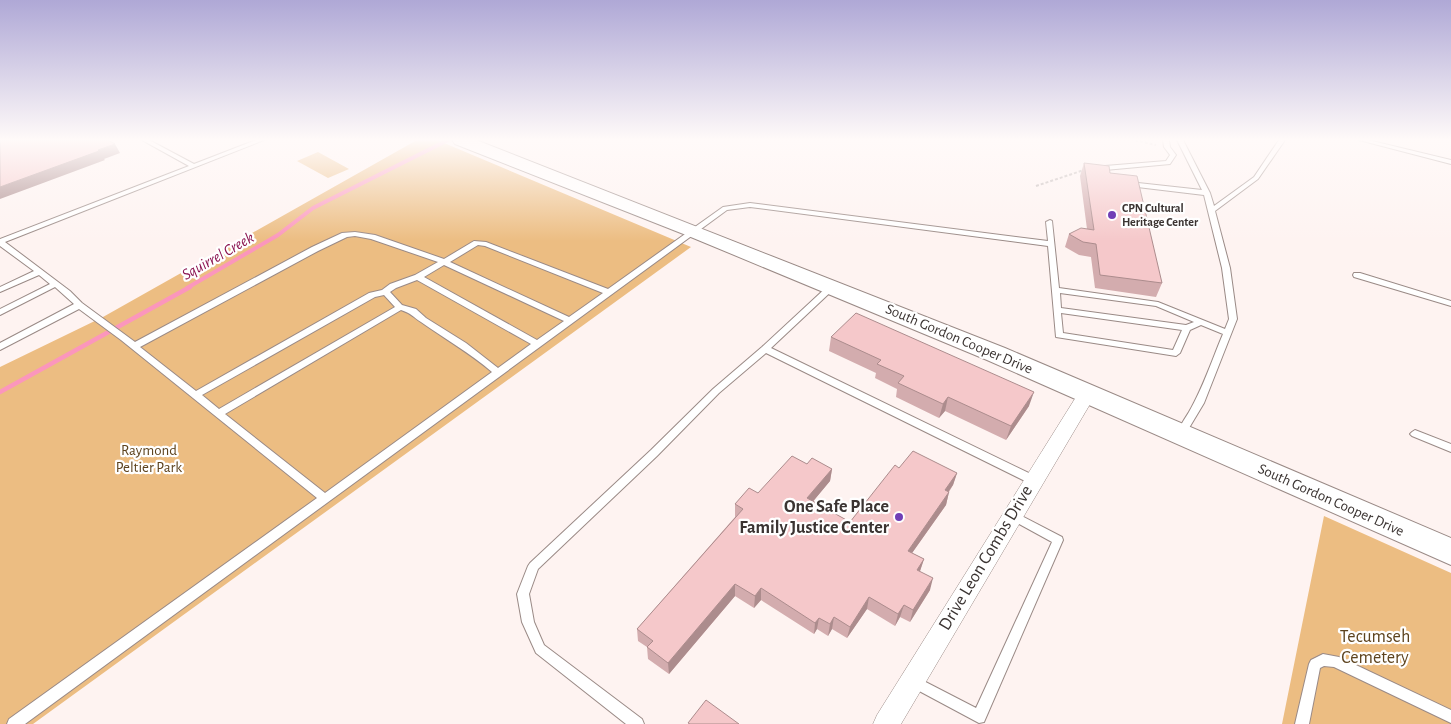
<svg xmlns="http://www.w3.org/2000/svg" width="1451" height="724" font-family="'Alegreya Sans',sans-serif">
  <rect width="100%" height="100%" fill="#fef3f1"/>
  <!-- green -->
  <path fill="#ecbd82" d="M417,140H437L691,247L33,724H0V367L103,317Z
    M318,152L349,169L328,178L297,161Z
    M1324,516L1451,573V724H1282Z"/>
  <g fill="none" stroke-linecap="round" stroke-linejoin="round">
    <!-- stream-far1 -->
    <path stroke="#fb96bc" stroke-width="4" d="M187,288L278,235L313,208L448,140"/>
    <!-- stream -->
    <path stroke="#fb96bc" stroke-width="4.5" d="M0,392L190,287"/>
    <!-- lane casing -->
    <g stroke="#9a8a86" stroke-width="2">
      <path id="lane" d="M142,140H149L194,164L256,140H264L5,242L70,291L82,303L135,342L312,247L342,233L355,232L375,235L444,259L474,241L486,242L608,289L723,207L750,203L1048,241L1046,222L1050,220L1052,221L1059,288L1158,302L1225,329L1229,319L1222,268L1204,195L1129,186L1126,184L1129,182L1202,190L1177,140H1183L1210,193L1214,206L1254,177L1279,140H1285L1258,179L1215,211L1230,268L1237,319L1204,403L1189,428L1186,436H1180C1177,428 1185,419 1189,412C1203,388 1212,360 1223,334L1201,325L1190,330L1180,353L1176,356L1056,337L1048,246L750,207L727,210L25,724H7L9,719L317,498L121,340L79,309L0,350V343L74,304L55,287L0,315V309L50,284L39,275L0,292V287L34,271L0,246V239L189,166ZM355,236L371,239L438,262L415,275L390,284L382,290L369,293L196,391L140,347L318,251L347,237ZM478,245L485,246L603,293L569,317L450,262ZM444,265L564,321L537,340L424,277ZM417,280L531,344L498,368L466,343L426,318L416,309L402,305L390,292L396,288ZM1060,293L1156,306L1194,322L1186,325L1061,308ZM384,295L395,307L219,409L202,395L375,297ZM401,310C411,313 413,317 421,322C445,339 470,353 492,372L325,493L225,414ZM1061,313L1182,330L1173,350L1063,333Z
        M1163,140H1169L1170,147L1176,155L1170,164L1105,170L1102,168L1105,166L1166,161L1170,155L1164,147Z
        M1359,140H1368L1451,160V164Z
        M1354,273H1360L1451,301V306L1354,277L1353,275Z
        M829,285H832L836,287L771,348L1037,477L1038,480L1037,483L1033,484L1029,483L766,353L719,393L657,456L538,569L529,594L534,622L544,645L642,719L644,724H626L536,653L522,622L517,594L528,566L530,563L651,450L713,389L762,347Z
        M1415,430L1451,444V452L1412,436L1410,434L1412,432Z
        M1012,511L1062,537L1063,540L984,722L979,723L908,685L906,681L908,677L912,675L976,708L1052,542L1008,518L1007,515L1008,512Z
        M1323,654L1339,657L1451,710V723L1334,667L1324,666L1320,668L1309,724H1295L1309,664L1311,660Z"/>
    </g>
    <!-- street casing -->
    <g stroke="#9a8a86" stroke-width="1">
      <path id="street" d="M1087,388L1093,389L1096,394L901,724H873L877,715L1081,389Z"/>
    </g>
    <!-- secondary casing -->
    <g stroke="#9a8a86" stroke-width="2">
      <path id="secondary" d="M452,140H476L1005,348L1451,538V565L987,360L686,235L455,144Z"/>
    </g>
    <!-- path -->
    <path stroke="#bfb6b4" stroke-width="2" stroke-dasharray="3 2" stroke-linecap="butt" d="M1135,140L1156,145
      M1036,186L1084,170"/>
    <!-- lane -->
    <use href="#lane" fill="#fff" fill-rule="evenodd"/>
    <!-- street -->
    <use href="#street" fill="#fff" fill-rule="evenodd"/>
    <!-- secondary -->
    <use href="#secondary" fill="#fff" fill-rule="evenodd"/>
  </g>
  <!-- wall -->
  <path fill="#d3acae" d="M1084,163L1110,173L1162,283L1156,297L1095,288L1091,257L1079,255L1065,247L1069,234L1087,229L1080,176Z
    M831,337L1029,406L1006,440L945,411L939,418L896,397L897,389L875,378L876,373L829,351Z
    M807,464L832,469L830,481L813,501L850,522L899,468L957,473L953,485L949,492L946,505L912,553L924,559L920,571L930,590L910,622L900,617L895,626L867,609L847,638L832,629L828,636L817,629L814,634L761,600L754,608L735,596L669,674L648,659L647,647L638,641L637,629L735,517V504L758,493Z"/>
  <!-- shaded-wall -->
  <path fill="#ac8c8d" d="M115,144L120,153L104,159L105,160L0,199V187Z
    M1034,392L1029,406L1006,440L1011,426Z
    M948,397L945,411L939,418L943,404Z
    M832,469L830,481L806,510L807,498Z
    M957,473L953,485L941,502L945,490Z
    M949,492L946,505L905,563L908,551Z
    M924,559L920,571L917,570Z
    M933,578L930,590L910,622L913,610Z
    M735,584V596L669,674L668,663Z
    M761,588V600L754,608L755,596Z
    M869,597L867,609L847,638L850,627Z
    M904,605L900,617L895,626L898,614Z
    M834,617L832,629L828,636L830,624Z
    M819,618L817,629L814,634L815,623Z"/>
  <!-- building -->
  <path fill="#f5c8ca" stroke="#ac8c8d" d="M0,140H108L115,144L98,150L99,151L0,187Z
    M1084,163L1109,166L1110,173L1137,176L1162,283L1100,275L1096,244L1083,242L1069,234L1081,228L1094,230Z
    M856,313L1034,392L1011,426L948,397L943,404L898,383L904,376L877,364L881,360L831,337Z
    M913,451L957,473L945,490L949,492L908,551L924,559L917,570L933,578L913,610L904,605L898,614L869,597L850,627L834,617L830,624L819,618L815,623L761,588L755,596L735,584L668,663L647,647L653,641L637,629L743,509L735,504L749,488L758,493L792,456L807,464L812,458L832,469L807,498L850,522L895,465L899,468Z
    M706,700L739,724H690L688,723Z"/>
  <!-- sky -->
  <linearGradient id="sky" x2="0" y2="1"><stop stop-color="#afa8d6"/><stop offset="0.58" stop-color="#fffaf9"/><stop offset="1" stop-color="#fffaf9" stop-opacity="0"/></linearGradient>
  <rect width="1451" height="241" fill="url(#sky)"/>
  <!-- markers -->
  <g fill="#713fb6" stroke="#fff" stroke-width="2">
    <circle cx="1112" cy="215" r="5"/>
    <circle cx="899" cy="517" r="5"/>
  </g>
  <g text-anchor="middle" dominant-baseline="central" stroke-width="4.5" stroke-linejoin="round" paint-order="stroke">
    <!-- far-poi labels -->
    <g font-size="12" font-weight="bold" fill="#3b3432" stroke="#fff" text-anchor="start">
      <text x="1122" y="208">CPN Cultural<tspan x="1122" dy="14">Heritage Center</tspan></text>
    </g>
    <!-- street labels -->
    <g font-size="15" fill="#3b3432" stroke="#fff">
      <text transform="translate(959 339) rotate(23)">South Gordon Cooper Drive</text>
      <text transform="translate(1331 500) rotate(24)">South Gordon Cooper Drive</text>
    </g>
    <!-- park labels -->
    <g font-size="15" fill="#5d431e" stroke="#fff">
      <text x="149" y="450">Raymond<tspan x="149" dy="17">Peltier Park</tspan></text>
    </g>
    <!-- water labels -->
    <g font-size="16" font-style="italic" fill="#8b1551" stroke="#fff">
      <text transform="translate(218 256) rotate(-30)">Squirrel Creek</text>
    </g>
    <!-- near-poi labels -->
    <g font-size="18" font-weight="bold" fill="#3b3432" stroke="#fff" text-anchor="end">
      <text x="889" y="507">One Safe Place<tspan x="889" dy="21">Family Justice Center</tspan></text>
    </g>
    <!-- near-street labels -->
    <g font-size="18" fill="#3b3432" stroke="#fff">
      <text transform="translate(986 558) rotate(-59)">Drive Leon Combs Drive</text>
    </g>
    <!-- near-park labels -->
    <g font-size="18" fill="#5d431e" stroke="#fff">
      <text x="1375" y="637">Tecumseh<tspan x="1375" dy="21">Cemetery</tspan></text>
    </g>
  </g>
</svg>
